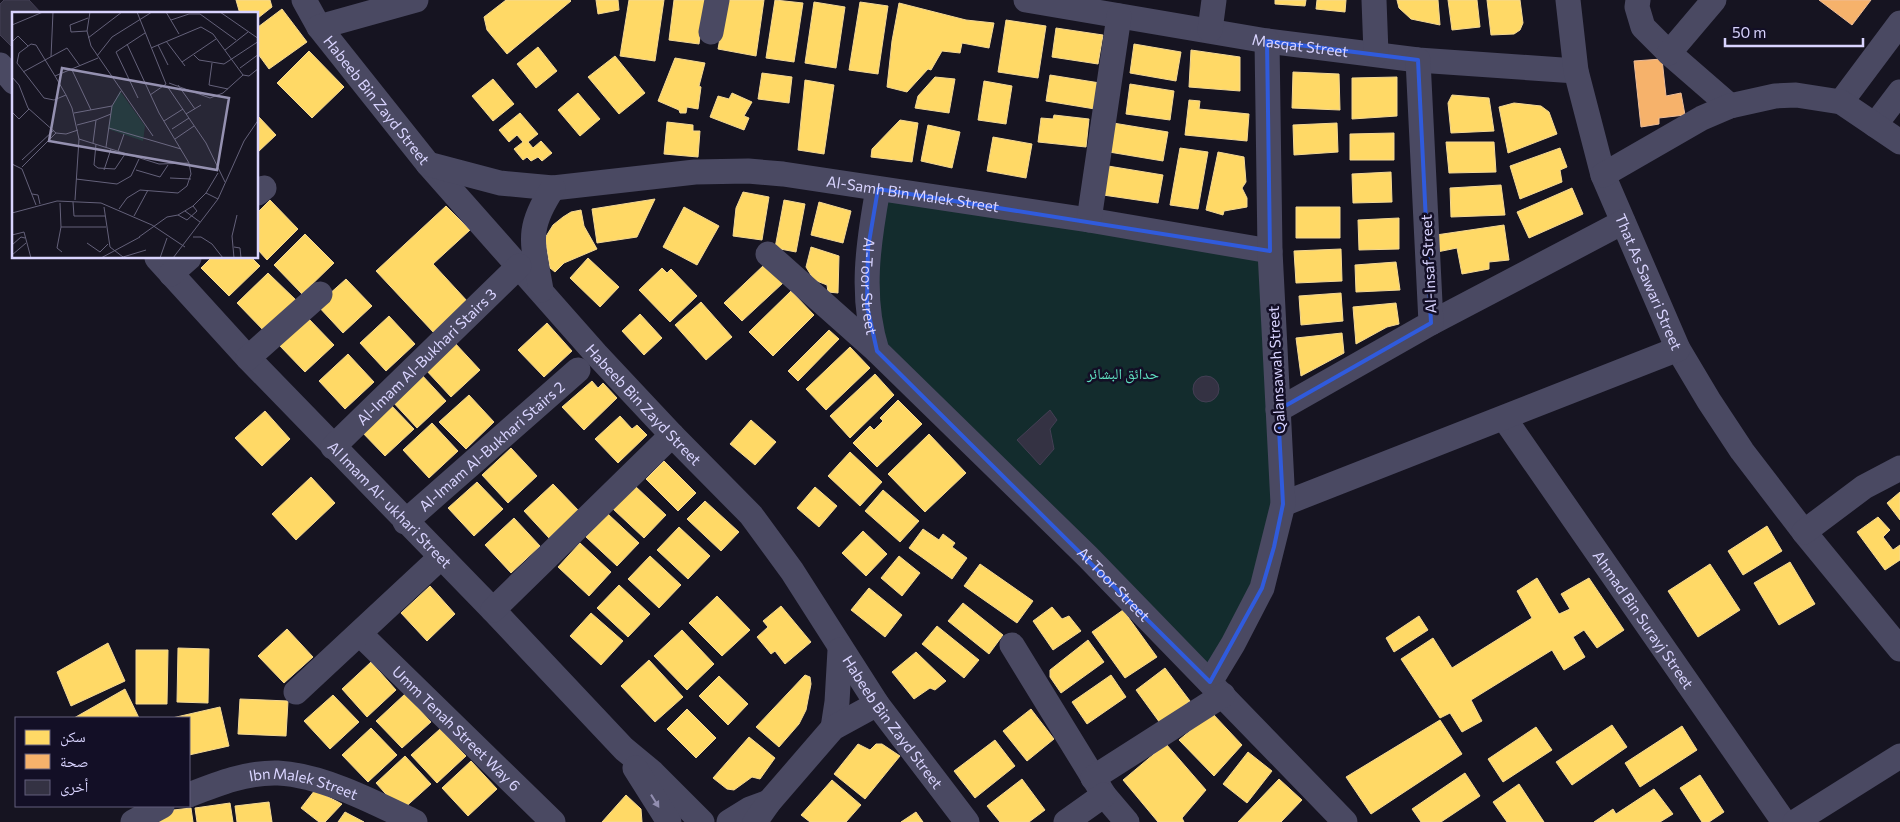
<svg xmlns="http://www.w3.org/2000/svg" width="1900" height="822" font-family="Commissioner,'Noto Naskh Arabic',sans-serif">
  <rect width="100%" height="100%" fill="#161421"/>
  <!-- green -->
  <path fill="#132c2d" d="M872,176L1272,241L1275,503L1254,590L1215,685L876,346Z"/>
  <!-- homes -->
  <path fill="#ffd966" stroke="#f4d894" d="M236,0H270L272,7L258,18V14H240Z
    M506,0H570L571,1L507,54L487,30L484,17Z
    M596,0H618L619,10L598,14Z
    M629,0H664L655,61L620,56Z
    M674,0H705L699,44L669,40Z
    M727,0H764L756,56L718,49Z
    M775,0L803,3L794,62L766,58Z
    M1275,0H1306L1305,6L1275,4Z
    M1317,0H1346L1345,12L1316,9Z
    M1397,0H1438L1440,25L1411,19L1399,8Z
    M1448,0H1477L1480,27L1452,30Z
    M1487,0H1520L1523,23L1520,30L1514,34L1491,35Z
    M814,2L845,7L836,68L805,63Z
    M860,2L888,6L878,74L849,70Z
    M899,3L966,20L994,23L989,48L962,43L960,53L942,51L931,70L928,69L907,92L887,87L892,41Z
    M282,9L307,42L269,69L258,54V27Z
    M1006,20L1046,26L1038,78L998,72Z
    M1056,28L1103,35L1098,64L1052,57Z
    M1134,44L1181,52L1176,81L1130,73Z
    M538,47L557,71L536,88L517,64Z
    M1191,50L1240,57V91L1189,87Z
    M309,51L344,87L312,118L277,83Z
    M615,56L645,93L619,114L588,77Z
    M675,58L705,63L699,86L701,87L698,109L687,107L686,113H680L679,110L658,101Z
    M1293,72L1339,74L1340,110L1292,108Z
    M762,73L792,77L789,103L758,99Z
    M1050,75L1100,83L1095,109L1046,101Z
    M935,77L955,79L949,113L915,108L918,96Z
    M1397,77V116L1352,119V78Z
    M493,79L514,104L493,121L472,96Z
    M805,80L834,85L824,154L798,150Z
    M984,81L1012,86L1006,124L978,120Z
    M1130,84L1174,91L1170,120L1126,114Z
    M578,93L600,119L580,136L558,110Z
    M732,93L752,102L744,116L749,118L744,130L710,117L718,96L729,99Z
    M1452,95L1489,98L1494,131L1451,133L1448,103Z
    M1189,100L1200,101L1199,109L1249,114L1247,141L1185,135Z
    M1514,103L1541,106L1549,112L1557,134L1508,153L1499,107Z
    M520,113L538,134L528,142L533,148L541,141L552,153L542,161L538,157L531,161L527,157L523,160L514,149L523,142L517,135L509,142L499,130Z
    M1054,115L1089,119L1086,147L1038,142L1041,118L1053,119Z
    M258,116L276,135L258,152Z
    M900,120L918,123L912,162L871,157L872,149Z
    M667,122L693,125V131H700L698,157L664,154Z
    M1113,123L1168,132L1163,161L1109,152Z
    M1337,123L1338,152L1294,155L1293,125Z
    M928,125L960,132L952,168L921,161Z
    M1394,133V160H1350V134Z
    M993,137L1032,144L1026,178L987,171Z
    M1446,142H1494L1496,172L1449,173Z
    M1180,148L1208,152L1198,209L1170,205Z
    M1560,148L1567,167L1560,170L1562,182L1520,199L1510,166Z
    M1218,152L1244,157L1246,182L1242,188L1247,198V207L1224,211L1223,215L1206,210Z
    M1108,166L1163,175L1158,203L1103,195Z
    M1391,172L1392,202L1353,203L1352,174Z
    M1501,185L1505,215L1451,217L1450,188Z
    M1572,188L1583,214L1529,238L1517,212Z
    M743,192L769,197L762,240L733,236L736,208Z
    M655,199L637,237L597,243L592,209Z
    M270,200L298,229L267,260L258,250V212Z
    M784,200L805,204L796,252L775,248Z
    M819,202L851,211L843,243L811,235Z
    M446,206L470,230L433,264L468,302L434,333L376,271Z
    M684,207L719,226L697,265L663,247Z
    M1296,207H1340V238H1296Z
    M581,210L584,226L597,249L564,263L555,272L550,268L545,238L553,225L563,217L571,212Z
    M1399,218V249L1359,250L1358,220Z
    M1504,225L1509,260L1489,262V269L1462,274L1457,248L1437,252L1436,235Z
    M305,234L334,263L302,294L274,265Z
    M811,247L839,256L838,293L828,292L827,285L814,280L806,267Z
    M1341,249L1342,281L1296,283L1294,251Z
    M211,258H252L260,266L229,296L201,268Z
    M588,258L619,287L600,307L570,278Z
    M1396,262L1400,290L1356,292L1355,265Z
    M765,264L783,283L742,321L724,303Z
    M662,268L667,273L671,269L697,296L670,322L639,290Z
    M268,273L297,301L265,332L237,303Z
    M346,279L372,306L343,333L317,305Z
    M791,291L814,315L773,356L749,332Z
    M1341,293L1343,321L1301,325L1299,296Z
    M701,302L732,337L706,360L675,325Z
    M1396,303L1399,324L1387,327L1356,344L1353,307Z
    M640,314L662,338L644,355L622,331Z
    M389,316L415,344L386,371L360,343Z
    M308,318L334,345L305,372L279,345Z
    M547,323L572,351L544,377L518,350Z
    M829,330L839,339L798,381L788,371Z
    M1342,333L1344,353L1301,376L1296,338Z
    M454,342L480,370L451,397L425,369Z
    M850,347L870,368L826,410L806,389Z
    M348,354L374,382L345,409L319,381Z
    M420,373L446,401L417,428L391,400Z
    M875,374L894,395L850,438L830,416Z
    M592,381L598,388L603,383L617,398L584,430L562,407Z
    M469,395L494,422L466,449L439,422Z
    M898,400L922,424L877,467L853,443L870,426L874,430L883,421L880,418Z
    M388,402L414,429L385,456L359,429Z
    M265,411L290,439L262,466L235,438Z
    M620,416L632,429L637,425L647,435L618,463L595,439Z
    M751,420L776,442L755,465L730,444Z
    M432,423L458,451L429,478L403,450Z
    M929,434L966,473L925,512L888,474Z
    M511,448L537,476L508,503L482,475Z
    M850,452L882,482L860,506L828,476Z
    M664,461L696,493L678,511L646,479Z
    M311,477L335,503L296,540L272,514Z
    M477,482L503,509L474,536L448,508Z
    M553,484L579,511L549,538L524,511Z
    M635,486L666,515L644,538L613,509Z
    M815,487L837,506L819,527L797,508Z
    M883,490L919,521L900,542L865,511Z
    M1900,492V520L1887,503Z
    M705,501L739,532L721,551L687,519Z
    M608,514L639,543L617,566L586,537Z
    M1878,517L1890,530L1883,537L1893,550L1900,545V560L1885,570L1857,532Z
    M514,518L540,546L511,573L485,545Z
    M1767,526L1782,551L1743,575L1728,551Z
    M679,527L710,556L688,579L657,550Z
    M923,529L939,540L943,534L955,543L952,547L967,558L952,579L909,548Z
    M863,531L887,554L866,576L842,553Z
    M580,543L611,572L589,596L558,567Z
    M650,556L681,585L659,608L628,579Z
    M899,556L920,573L902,596L881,578Z
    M1790,562L1815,604L1779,625L1754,583Z
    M980,564L1033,601L1017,623L964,586Z
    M1710,564L1740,610L1698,637L1668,591Z
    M1537,578L1559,614L1570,609L1561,594L1589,578L1624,630L1597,648L1584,630L1573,637L1585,657L1564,670L1552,650L1471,700L1482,721L1462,732L1450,713L1440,718L1401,659L1433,638L1452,668L1532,618L1517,591Z
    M619,585L650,614L628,637L597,608Z
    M430,586L455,614L427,641L401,613Z
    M869,588L902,615L885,637L851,610Z
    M717,596L750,630L722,656L689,623Z
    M963,603L1003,635L989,654L948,621Z
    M781,606L811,642L785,664L775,651L771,654L757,637L768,627L763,621Z
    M1052,607L1062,619L1069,616L1081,631L1053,650L1033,621Z
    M1123,610L1157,657L1125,678L1092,632Z
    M591,613L623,641L601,665L570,636Z
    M1419,616L1428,630L1394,652L1386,638Z
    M937,626L979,660L964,678L922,644Z
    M287,629L313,657L284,683L258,656Z
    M682,630L714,664L687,690L654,656Z
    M1088,640L1104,662L1061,693L1050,677V670Z
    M108,643L125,681L71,706L57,672Z
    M178,648L209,649L208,703L177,702Z
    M136,650H168L167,704H136Z
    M916,652L946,681L935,690L930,688L914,699L892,672Z
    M649,660L683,697L655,722L621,686Z
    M371,662L396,690L367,717L342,689Z
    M1165,668L1190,701L1160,723L1136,690Z
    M805,675L810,677L811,684L806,710L799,724L779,747L756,727Z
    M1111,675L1126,697L1087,724L1072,702Z
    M719,676L748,704L728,725L699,696Z
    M125,689L139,718H74Z
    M405,694L431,722L402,748L376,721Z
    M333,695L359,722L330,749L304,721Z
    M240,699L288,701L286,736L238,734Z
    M220,707L229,746L189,755V718H172Z
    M687,709L716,738L696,758L667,729Z
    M1031,709L1054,739L1027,761L1003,731Z
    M1212,713L1242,745L1214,776L1179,740Z
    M1440,720L1462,754L1371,814L1346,777Z
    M1612,725L1627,747L1572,785L1556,762Z
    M1682,726L1697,750L1640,787L1625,763Z
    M1536,727L1552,750L1503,782L1488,759Z
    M371,728L397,755L368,782L342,755Z
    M440,729L466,756L437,783L411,755Z
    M749,737L775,758L760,779L752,777L734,790L727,789L713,778Z
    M995,740L1015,766L975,798L954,771Z
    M858,744L870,750L876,744H882L900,756L865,799L834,774Z
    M1166,744L1206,790L1182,818L1184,822H1158L1123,780Z
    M1248,752L1272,771L1247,803L1223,784Z
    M405,756L431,784L401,811L376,783Z
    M471,761L497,789L468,816L442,788Z
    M1465,773L1480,796L1441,822H1421L1412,809Z
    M1700,775L1724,812L1709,822H1702L1680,788Z
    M1022,779L1045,810L1029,822H1000L987,806Z
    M1279,779L1302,800L1281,822H1238Z
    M832,780L861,805L846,822H810L801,815Z
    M1519,784L1544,822H1507L1493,802Z
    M1654,789L1673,814L1660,822H1594L1613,809L1616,814Z
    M315,790L342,804L325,822H319L301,808Z
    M626,795L641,809L642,822H602Z
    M269,802L272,822H237L235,806Z
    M230,803L233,822H197L195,808Z
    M191,808L193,822H157L156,812Z
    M345,812L364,822H338Z
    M916,812L923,822H901Z"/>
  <!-- health -->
  <path fill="#f6b26b" stroke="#edbc97" d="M1819,0H1871L1852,25Z
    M1662,59L1666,96L1681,93L1685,115L1659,118V124L1641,127L1634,61Z"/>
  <!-- building -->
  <path fill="#343243" stroke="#433f54" d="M4,0H29L42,14H14V49L0,35V4Z
    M1193 389a13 13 0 1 1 26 0a13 13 0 1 1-26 0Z
    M1050,410L1057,420L1050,429L1054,449L1040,465L1017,440Z"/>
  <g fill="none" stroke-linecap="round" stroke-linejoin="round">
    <!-- minor -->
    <g stroke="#4a4962" stroke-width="25">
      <path id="s1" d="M304,0L319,27L428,164L596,354L672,435L751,515L792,571L877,704L967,822"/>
      <path id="s2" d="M1026,0L1267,41L1418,60L1576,71"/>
      <path d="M1374,0L1376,53"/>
      <path id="s3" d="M1568,0L1576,71L1603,175L1678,349L1709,401L1742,451L1804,532L1900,649"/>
      <path d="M1638,0L1637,7L1643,27L1669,53L1730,106"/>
      <path d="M319,27L416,0"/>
      <path d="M1210,30L1214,0"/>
      <path d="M711,32L717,0"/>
      <path d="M1669,53L1714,0"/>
      <path d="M0,65L14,82"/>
      <path d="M1841,102L1900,23"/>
      <path d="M1875,125L1900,92"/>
      <path id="s4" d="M428,164L500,183L553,188L695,172L748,171L783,174L1089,220L1270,251"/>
      <path d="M1603,175L1702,118L1730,106L1775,96L1796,95L1841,102L1900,142"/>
      <path id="s5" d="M878,189C868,244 860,297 877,351L1088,557L1345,822"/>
      <path d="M258,193L264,188"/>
      <path d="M1089,220L1119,16"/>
      <path d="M768,254L877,351"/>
      <path id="s6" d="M157,258L248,358L493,610L624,749L653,773L702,822"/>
      <path d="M171,274L189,258"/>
      <path d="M541,290C533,243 525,230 553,188"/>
      <path d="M1431,323L1623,222"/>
      <path d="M248,358L320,294"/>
      <path d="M1278,410L1431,323L1418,60"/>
      <path id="s7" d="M1504,418L1784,822"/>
      <path id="s8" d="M333,447L519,266"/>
      <path d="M1283,504L1678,349"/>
      <path id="s9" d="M405,522L578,370"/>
      <path d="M1804,532L1864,487L1900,468"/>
      <path d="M493,610L672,435"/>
      <path id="s10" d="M360,634L553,822"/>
      <path d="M1012,645L1104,795L1127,822"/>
      <path d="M1210,682L1233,644L1262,588L1283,504L1270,251L1267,41"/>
      <path d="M296,692L441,557"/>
      <path d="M833,728L837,702L840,650"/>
      <path d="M635,768L669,822"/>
      <path d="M1093,778L1223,695"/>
      <path id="s11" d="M189,795C217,784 247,772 278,773C322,775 376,803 415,822"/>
      <path d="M133,822L162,806"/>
      <path d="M729,822L750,809L769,802"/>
      <path d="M755,822L769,802L833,728L877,704"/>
      <path d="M1066,822L1104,795"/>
      <path d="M1795,822L1900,756"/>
    </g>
  </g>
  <!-- one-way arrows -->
  <defs><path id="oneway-solid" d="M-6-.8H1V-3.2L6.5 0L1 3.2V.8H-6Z" transform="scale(1.25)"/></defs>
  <use fill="#928eb0" href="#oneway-solid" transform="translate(655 801) rotate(58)"/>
  <!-- marked area -->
  <path fill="none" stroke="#305bdc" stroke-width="4" stroke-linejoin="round" d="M1267,41L1418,60L1431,323L1278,410L1283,504L1274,547L1262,588L1210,682L877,351L867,306L868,248L878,189L1270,251Z"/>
  <g text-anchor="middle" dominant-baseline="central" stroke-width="5" stroke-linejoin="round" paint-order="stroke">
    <!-- street labels -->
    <g font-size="15" fill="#d9d4ff" stroke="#130f26">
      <text stroke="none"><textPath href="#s2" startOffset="278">Masqat Street</textPath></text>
      <text stroke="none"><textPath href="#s1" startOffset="124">Habeeb Bin Zayd Street</textPath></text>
      <text stroke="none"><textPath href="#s4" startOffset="490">Al-Samh Bin Malek Street</textPath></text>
      <text transform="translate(1428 264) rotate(-93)">Al-Insaf Street</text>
      <text stroke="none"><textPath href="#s3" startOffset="295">That As Sawari Street</textPath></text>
      <text stroke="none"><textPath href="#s5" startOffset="98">Al-Toor Street</textPath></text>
      <text stroke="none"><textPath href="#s8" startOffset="130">Al-Imam Al-Bukhari Stairs 3</textPath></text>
      <text transform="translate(1276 370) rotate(-93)">Qalansawah Street</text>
      <text stroke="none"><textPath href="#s1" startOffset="529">Habeeb Bin Zayd Street</textPath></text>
      <text stroke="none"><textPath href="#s9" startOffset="115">Al-Imam Al-Bukhari Stairs 2</textPath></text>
      <text stroke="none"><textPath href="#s6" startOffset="339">Al Imam Al- ukhari Street</textPath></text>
      <text stroke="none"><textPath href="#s5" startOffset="496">At Toor Street</textPath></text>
      <text stroke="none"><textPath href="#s7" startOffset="245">Ahmad Bin Surayj Street</textPath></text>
      <text stroke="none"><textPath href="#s1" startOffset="934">Habeeb Bin Zayd Street</textPath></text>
      <text stroke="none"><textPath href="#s10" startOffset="135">Umm Tenah Street Way 6</textPath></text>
      <text stroke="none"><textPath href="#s11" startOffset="119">Ibn Malek Street</textPath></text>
    </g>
    <!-- park labels -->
    <g font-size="15" fill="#5fe0c0" stroke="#130f26">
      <text x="1123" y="373">حدائق البشائر</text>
    </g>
  </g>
  <!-- overview -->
  <g transform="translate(12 12)">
    <rect width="246" height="246" fill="#161421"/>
    <path d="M108,79L133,114L131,129L96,117L100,94Z" fill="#132c2d"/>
    <path fill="none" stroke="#64617a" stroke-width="1" d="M78,0L75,19L79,34L141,124M125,0L154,72M154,0L167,22M208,0L247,27M159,8L177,2H188L224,28M0,13L31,0M75,19L59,20L58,13L76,6M76,26L110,0M154,29L173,54M0,30L6,24L16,34M146,33L156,53M139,36L189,15L201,22L231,63M213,38L236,20M182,43L187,48L212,52L247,29M85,44L100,25L140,0M39,45L41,0M170,50L204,27M200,51L197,73L216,77M228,56L247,42M60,58L79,98M11,60L55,36L68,54M231,63L237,64L247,56M43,64L86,46M0,65L7,73L16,96L44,121L54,122L66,118M157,71L198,86L211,81L231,63M166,73L183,97M155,74L194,131L213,170M54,83L42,88L32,86L5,51L7,41L19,32L24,33L43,64L54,83L60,96L67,127L63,188M138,83L154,72M126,86L104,40L133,21M0,100L7,107L17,97M62,101L100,94M174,102L189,93M152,109L171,97M65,113L84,108M97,116L169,137M160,117L177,106M67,127L147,152L177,151M163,127L182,114M81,131L84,108L99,102M84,132L82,153L86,156L103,157L113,142M94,135L100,94L109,79M106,139L112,122M10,148L42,118M0,152L10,157L24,193M10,155L44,121M92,158L99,137M124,158L148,165L156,153M158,166L179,167M64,167L105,172L119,164L127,147M194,181L206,161M20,182L26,183L28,192M61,190L62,204H93M48,191L49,215L45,236L50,240M92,195L98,235L111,245L134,238M107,197L115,186L128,178L166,181L175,174L179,162L177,151L147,101L115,32M173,199L188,210M0,201L45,189L89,191L140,213L173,235M166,203L175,208L185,199L181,194M122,204L136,178M49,215H94M0,223L12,220L19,246M127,225L155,205L166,203L181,194L194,181L206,187M181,225H189L200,232L211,246M75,231L88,240L96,232M0,233L9,225L13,226M222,235L228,236L229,246M0,243L14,231M89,246L128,225M148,246L155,226M161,246L206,187L232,129L247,107M222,246L220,224L225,203"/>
    <path fill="#9591b1" fill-opacity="0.15" stroke="#9591b1" stroke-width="2.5" d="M50,56L217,86L205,158L37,129Z"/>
    <rect width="246" height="246" fill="none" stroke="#d9d4ff" stroke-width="2.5"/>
  </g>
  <!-- legend -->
  <rect x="15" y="717" width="175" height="90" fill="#130f26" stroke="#625e7d"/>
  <rect x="25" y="730" width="25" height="15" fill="#ffd966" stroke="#625e7d"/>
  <text x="60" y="742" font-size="15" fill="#d9d4ff">سكن</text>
  <rect x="25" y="754" width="25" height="15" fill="#f6b26b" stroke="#625e7d"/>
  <text x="60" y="767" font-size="15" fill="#d9d4ff">صحة</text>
  <rect x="25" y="780" width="25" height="15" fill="#343243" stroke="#625e7d"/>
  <text x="60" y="792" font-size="15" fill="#d9d4ff">أخرى</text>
  <!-- scale -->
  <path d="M1725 38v8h138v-8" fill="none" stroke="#d9d4ff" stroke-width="2.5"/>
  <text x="1732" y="38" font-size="15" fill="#d9d4ff" stroke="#130f26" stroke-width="4" paint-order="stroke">50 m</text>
</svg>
